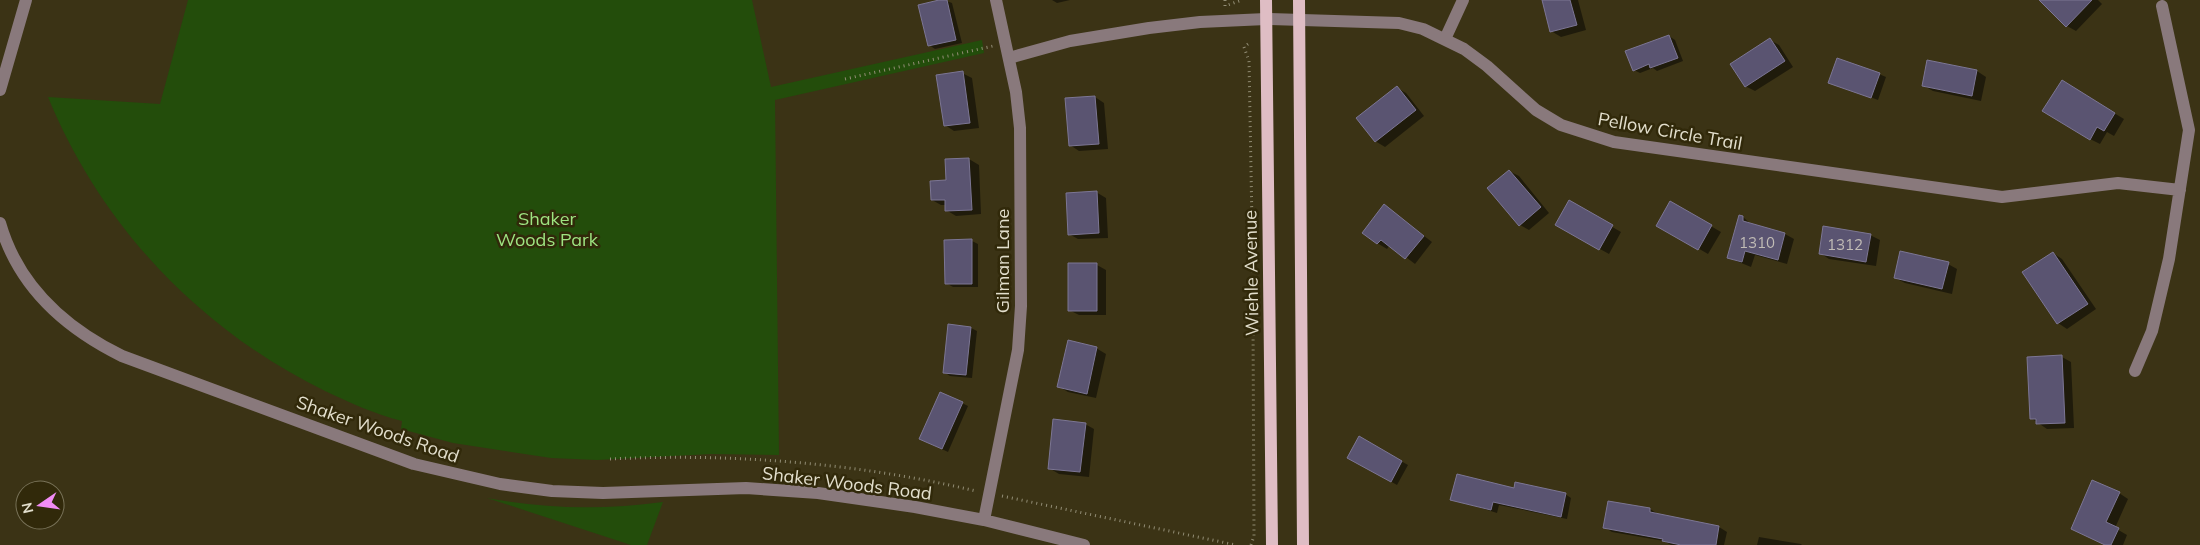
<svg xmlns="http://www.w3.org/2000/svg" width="2200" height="545" font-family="Mulish,sans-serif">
  <rect width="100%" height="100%" fill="#3b3315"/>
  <!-- green -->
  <path fill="#234d0b" d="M188,0H752L771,87L982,40L984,53L775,100L779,455L711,454L597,460L551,458L453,443L401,429L402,421C374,414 351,403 325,391C200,330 101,226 48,97L160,104Z
    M487,498C546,509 603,510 663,502L647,545H631Z"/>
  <!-- shadow -->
  <path fill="#0007" d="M944,0L952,3L962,43L935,49L929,45Z
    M1052,0H1070L1057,3Z
    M1543,0H1578L1586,30L1561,37L1551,31Z
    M2041,0H2098L2102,4L2076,31L2067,26Z
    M1669,36L1675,40L1683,61L1657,71L1653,68L1640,73L1634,70Z
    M1770,40L1779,45L1793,67L1755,91L1745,86Z
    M1977,71L1986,77L1981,101L1933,91L1924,86Z
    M962,73L972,78L979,128L954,131L945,125Z
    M1879,74L1886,77L1878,100L1830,82Z
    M2071,87L2124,119L2114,136L2107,132L2100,144L2090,139Z
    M1397,88L1406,93L1424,116L1385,147L1375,141Z
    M1095,97L1104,103L1108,149L1079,151L1070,145Z
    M969,159L979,165L981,214L956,216L946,210V205H941L932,200L947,182L946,160Z
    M1509,171L1519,176L1549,213L1529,230L1520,225Z
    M1096,192L1106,198L1108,238L1078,239L1069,234Z
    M1569,202L1621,232L1609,254L1557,225Z
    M1671,203L1721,232L1708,254L1658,225Z
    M1385,206L1432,242L1415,264L1390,245L1387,249L1377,243Z
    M1743,217L1752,225L1785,234L1794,239L1787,264L1755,255L1751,267L1729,258Z
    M1870,235L1880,240L1876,266L1829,259L1820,253Z
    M972,241L978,244V287H953L946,283Z
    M2053,253L2062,259L2096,309L2067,329L2058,323Z
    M1948,264L1957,269L1952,294L1905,283L1895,278Z
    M1097,265L1106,270V315H1079L1069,310Z
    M971,328L977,331L972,378L950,376L944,372Z
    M1096,348L1106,354L1096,398L1068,392L1058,386Z
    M2062,357L2071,362L2074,428L2047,429L2031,418Z
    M962,403L968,406L948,452L927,442Z
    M1085,424L1094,429L1089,477L1059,474L1049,468Z
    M1360,438L1408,465L1397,485L1349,458Z
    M1515,490L1565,494L1571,498L1567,519L1499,505L1497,513L1452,499Z
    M2119,493L2128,499L2115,528L2127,535L2123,545H2106L2072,529Z
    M1650,509L1658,514L1719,527L1727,532L1724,545H1671L1664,541L1612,532L1604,527Z
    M1759,537L1801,544L1802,545H1757Z"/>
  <!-- building -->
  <path fill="#5a5471" stroke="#7c7694" d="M939,0H947L956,40L928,46L918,5Z
    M1542,0H1570L1577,25L1550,32Z
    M2039,0H2092L2066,27Z
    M1669,35L1678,58L1650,68L1649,64L1633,71L1625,51Z
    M1770,38L1785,61L1745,87L1730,64Z
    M1837,58L1880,73L1871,98L1828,83Z
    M1927,60L1977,70L1972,96L1922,86Z
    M963,71L970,123L944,126L936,75Z
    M2062,80L2115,113L2104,131L2097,127L2090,140L2042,111Z
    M1397,86L1416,110L1375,142L1356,118Z
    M1095,96L1099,144L1069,146L1065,98Z
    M969,158L972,210L945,211V200H931L930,181L946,180L945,159Z
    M1509,170L1541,207L1519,226L1487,188Z
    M1097,191L1099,233L1068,235L1066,193Z
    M1569,200L1613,225L1599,250L1555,225Z
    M1670,201L1712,225L1698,250L1656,226Z
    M1384,204L1424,236L1405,259L1381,240L1377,244L1362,233Z
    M1739,215L1743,216V221L1785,233L1778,260L1745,251L1742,262L1727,258Z
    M1823,226L1871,234L1866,262L1819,254Z
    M972,239V284H945L944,240Z
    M1900,251L1949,262L1942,289L1894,278Z
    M2053,252L2088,304L2057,324L2022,272Z
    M1068,263H1097V311H1068Z
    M948,324L971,327L966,375L943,373Z
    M1068,340L1097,347L1087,394L1057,387Z
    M2062,355L2065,423L2036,424V419H2030L2027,357Z
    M940,392L963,402L942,449L919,439Z
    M1053,419L1086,423L1080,472L1048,469Z
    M1359,436L1402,461L1391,482L1347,458Z
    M1457,474L1514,488L1515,482L1566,493L1561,517L1493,502L1491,510L1450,500Z
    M2092,480L2120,492L2106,522L2119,528L2111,545H2105L2071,529Z
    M1608,501L1650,508V512L1719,526L1716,545H1681L1662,541L1663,539L1603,528Z"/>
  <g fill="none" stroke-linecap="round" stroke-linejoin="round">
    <!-- path -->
    <path stroke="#928d75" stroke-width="3" stroke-dasharray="1 4" stroke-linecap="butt" d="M1225,0V6L1242,0
      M1248,44L1244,47L1249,61L1253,280
      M845,79L993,46
      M610,459C732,453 857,463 976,491
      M1002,496L1236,545
      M1251,545L1254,536L1253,319"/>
    <!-- minor -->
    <path stroke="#89797c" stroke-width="12" d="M1445,39L1463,0
      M1009,58L1070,41L1149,28L1200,22L1266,19L1399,23L1423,29L1464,49L1487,66L1536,110L1561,125L1614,142L2002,197L2118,183L2180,190
      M0,90L26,0
      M0,223C18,286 65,328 122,356L414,464L500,484L552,491L603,493L746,488L818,493L915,507L984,520L1084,545
      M2135,371L2152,331L2169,259L2189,130L2162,6
      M984,520L1018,350L1021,306L1020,128L1016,92L996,0"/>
    <!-- major -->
    <path stroke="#dfbdc4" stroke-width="12" d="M1266,0L1272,545
      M1299,0L1303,545"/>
  </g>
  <g text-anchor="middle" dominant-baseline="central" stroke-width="5" stroke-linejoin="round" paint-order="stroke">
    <!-- number labels -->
    <g font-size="15" fill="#c1bcb6">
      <text x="1757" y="242">1310</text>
      <text x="1845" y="244">1312</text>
    </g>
    <!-- street labels -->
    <g font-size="18" fill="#e3dfcd" stroke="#31290a">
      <text transform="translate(1670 131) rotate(10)">Pellow Circle Trail</text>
      <text transform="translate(1002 261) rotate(-90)">Gilman Lane</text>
      <text transform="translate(1251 273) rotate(-91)">Wiehle Avenue</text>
      <text transform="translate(378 429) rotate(19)">Shaker Woods Road</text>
      <text transform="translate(847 483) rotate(7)">Shaker Woods Road</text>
    </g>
    <!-- park labels -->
    <g font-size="18" fill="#9ee481" stroke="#31290a">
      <text x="547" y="218">Shaker<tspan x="547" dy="21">Woods Park</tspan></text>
    </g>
  </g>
  <!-- north arrow -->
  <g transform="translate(40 505) rotate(257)"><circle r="24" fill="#31290a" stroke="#787258"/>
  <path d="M0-4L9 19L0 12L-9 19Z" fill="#f18bf5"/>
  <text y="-8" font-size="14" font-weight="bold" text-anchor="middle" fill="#e3dfcd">N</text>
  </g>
</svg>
